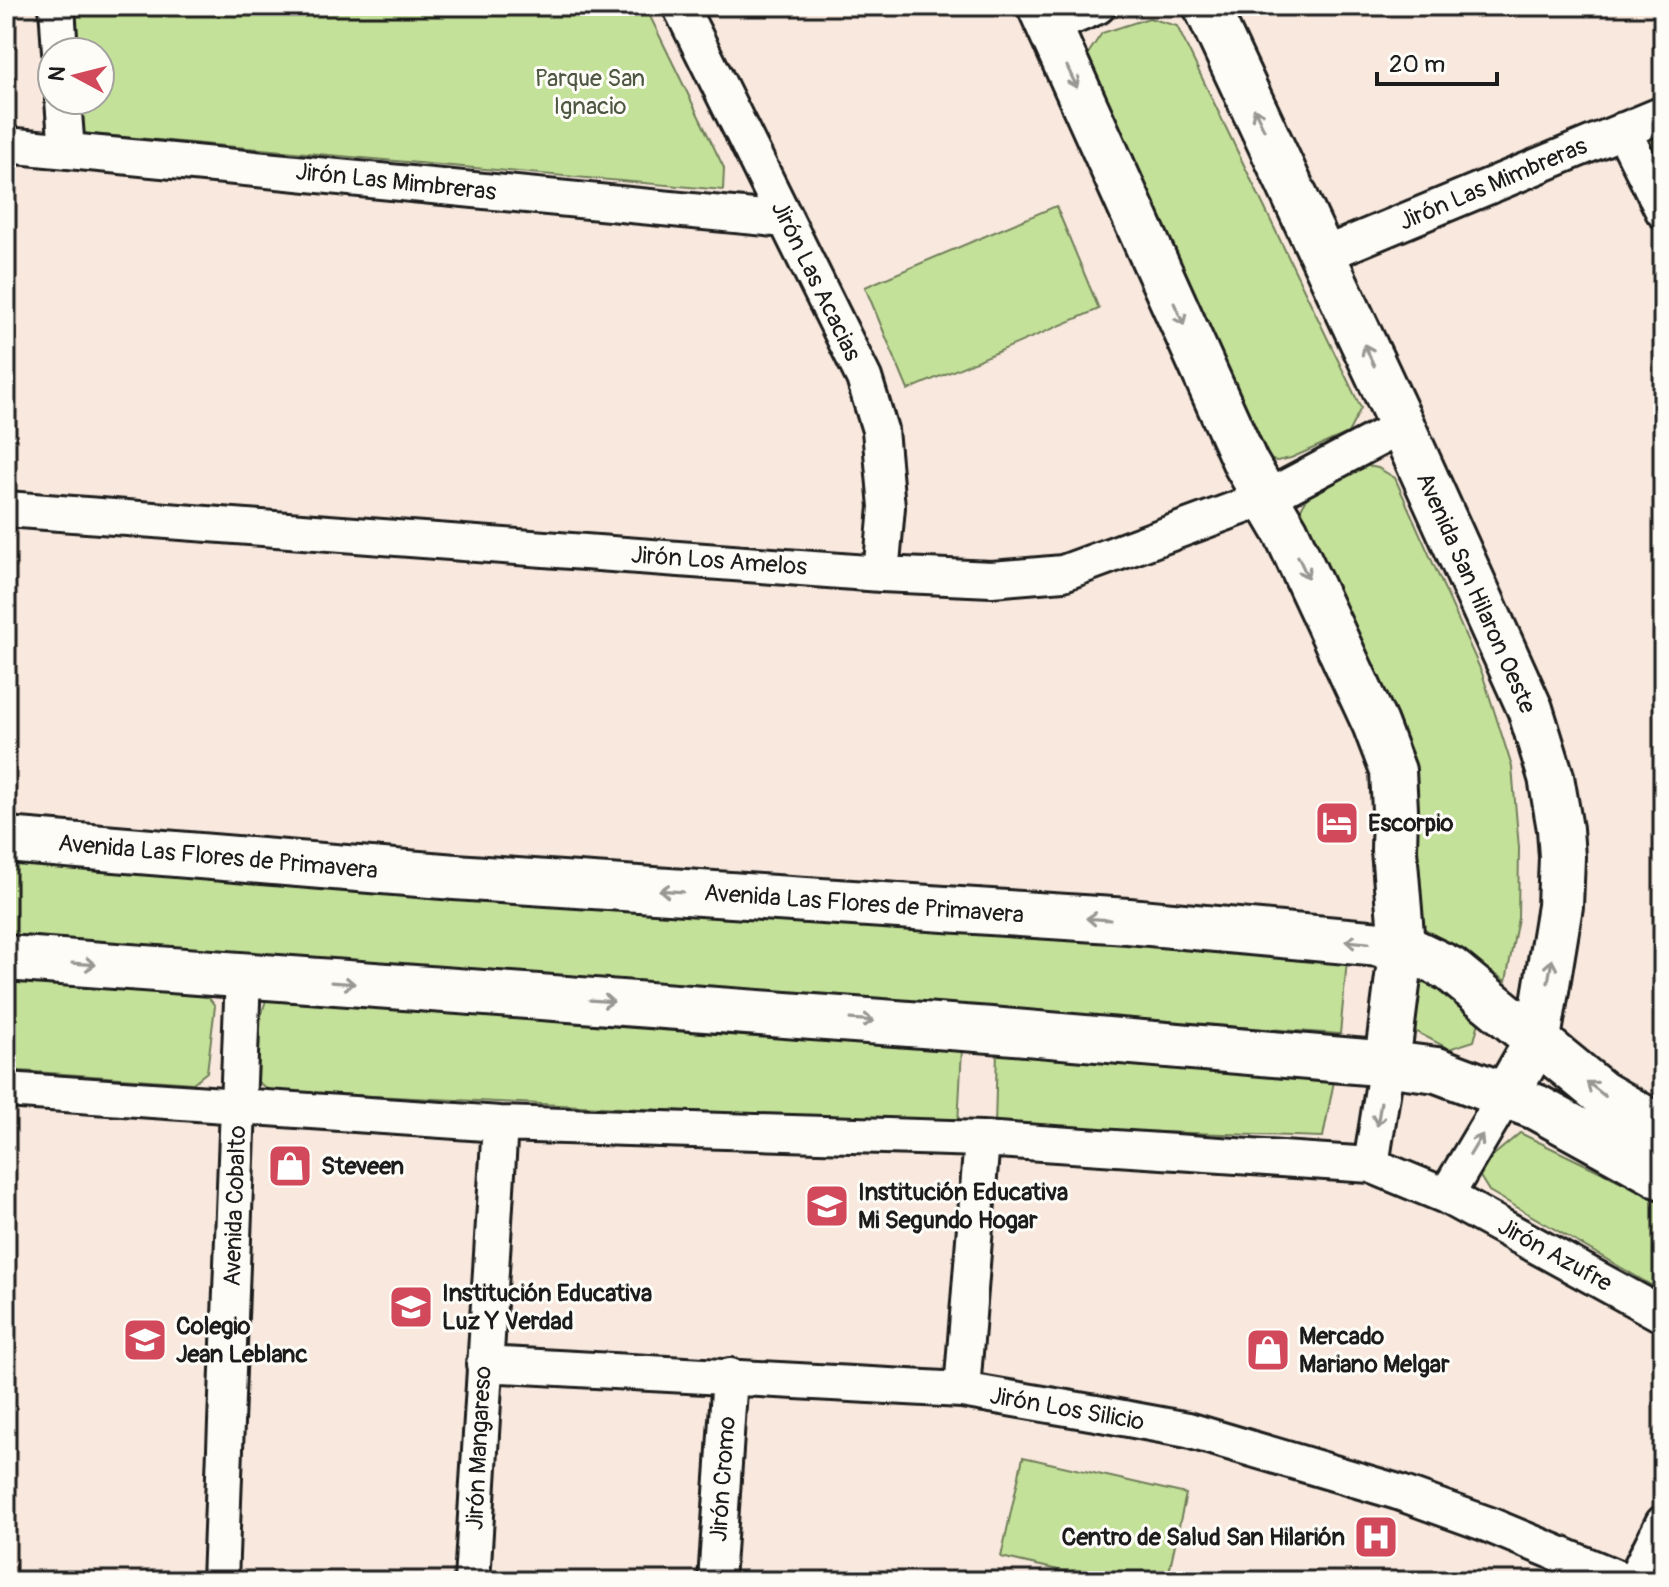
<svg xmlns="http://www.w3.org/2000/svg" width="1669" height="1587" font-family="Pangolin,sans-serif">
  <rect width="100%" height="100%" fill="#f8e8dd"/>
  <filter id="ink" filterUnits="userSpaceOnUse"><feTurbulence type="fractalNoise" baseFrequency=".0125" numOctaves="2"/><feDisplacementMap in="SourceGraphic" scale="16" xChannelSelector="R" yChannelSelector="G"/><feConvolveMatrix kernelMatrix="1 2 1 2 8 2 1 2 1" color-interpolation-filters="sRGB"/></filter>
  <g filter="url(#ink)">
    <!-- green -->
    <path fill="#c4e199" stroke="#707e5a" stroke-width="2" d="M70,6H645L724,168L723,190L80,133L77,100H100V52H74Z
      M1149,18L1177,26L1361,408L1348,433L1291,458L1277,461L1266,459L1081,64L1102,33Z
      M1663,121V177L1641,129Z
      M1056,206L1099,309L908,390L865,287Z
      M1363,465L1378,468L1395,478L1482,673L1512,767L1519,848L1518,918L1506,981L1413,921L1404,864L1296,521C1311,480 1325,480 1363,465Z
      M6,854L1348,950L1340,1034L6,942Z
      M1418,975L1479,1022L1474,1041L1449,1049L1411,1029Z
      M6,976L203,990L215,1006L207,1072L193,1083L6,1070Z
      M267,997L962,1048L958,1124L270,1091L258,1082L260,1019Z
      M997,1049L1335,1076L1323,1137L995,1127Z
      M1520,1133L1663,1202V1292L1489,1191L1476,1170Z
      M1023,1457L1186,1494L1167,1581H1107L1001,1557Z"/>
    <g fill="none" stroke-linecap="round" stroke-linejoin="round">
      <!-- street casing -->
      <g stroke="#1c1c1c" stroke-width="40">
        <path id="street" d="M57,6L60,52
          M680,6L864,378L880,430L887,507L881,574
          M1049,27L1098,6
          M63,100L67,151
          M1623,130L1663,211
          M6,145L786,220
          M1323,255L1663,114
          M6,509L881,574L992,579L1063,573L1266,498L1402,426
          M6,1090L500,1124L982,1139L1371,1165L1446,1196L1663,1315
          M1371,1165L1387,1063
          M1446,1196L1506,1095
          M484,1364L962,1390L1096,1413L1188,1430L1398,1492L1487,1524L1625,1581
          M962,1390L982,1139
          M220,1581L243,975
          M472,1581L500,1124
          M716,1581L730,1376
          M1634,1581L1663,1523"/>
      </g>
      <!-- secondary casing -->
      <g stroke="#1c1c1c" stroke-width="50">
        <path id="secondary" d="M1040,6L1246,464L1286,532L1375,724L1393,771L1395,810L1394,850L1402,946L1387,1063
          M1206,6L1402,426L1530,709L1551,777L1560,829L1562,857L1560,906L1538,1039L1506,1095"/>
      </g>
      <!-- primary casing -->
      <g stroke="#1c1c1c" stroke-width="50">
        <path id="primary" d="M6,840L455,877L1128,921L1402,946L1450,969L1601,1093L1663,1129
          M6,958L991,1030L1390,1064L1437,1070L1536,1107L1663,1177"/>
      </g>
      <!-- street -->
      <use href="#street" stroke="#fdfcf7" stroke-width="34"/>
      <!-- secondary -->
      <use href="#secondary" stroke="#fdfcf7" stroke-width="44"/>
      <!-- primary -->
      <use href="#primary" stroke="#fdfcf7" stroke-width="44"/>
    </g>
    <!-- one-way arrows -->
    <defs><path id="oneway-shaft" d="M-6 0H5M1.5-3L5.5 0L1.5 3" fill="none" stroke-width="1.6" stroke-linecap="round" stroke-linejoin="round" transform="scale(2)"/></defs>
    <g stroke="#989794">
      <use href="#oneway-shaft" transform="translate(1072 77) rotate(65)"/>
      <use href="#oneway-shaft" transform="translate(1259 119) rotate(-115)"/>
      <use href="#oneway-shaft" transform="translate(1179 314) rotate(66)"/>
      <use href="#oneway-shaft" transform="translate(1369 355) rotate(-115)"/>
      <use href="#oneway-shaft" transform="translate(1303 567) rotate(65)"/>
      <use href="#oneway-shaft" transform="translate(671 891) rotate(-176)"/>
      <use href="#oneway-shaft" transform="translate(1098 919) rotate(-176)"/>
      <use href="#oneway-shaft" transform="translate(1357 942) rotate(-175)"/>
      <use href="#oneway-shaft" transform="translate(84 964) rotate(4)"/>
      <use href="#oneway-shaft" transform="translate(1550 971) rotate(-80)"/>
      <use href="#oneway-shaft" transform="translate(343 983) rotate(4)"/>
      <use href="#oneway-shaft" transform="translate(602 1001) rotate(4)"/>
      <use href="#oneway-shaft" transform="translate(862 1020) rotate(4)"/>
      <use href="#oneway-shaft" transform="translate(1596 1089) rotate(-142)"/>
      <use href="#oneway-shaft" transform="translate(1379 1114) rotate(99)"/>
      <use href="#oneway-shaft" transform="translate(1476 1145) rotate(-59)"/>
    </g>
  </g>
  <!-- icons -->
  <defs>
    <g id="hotel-square" transform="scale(2.3)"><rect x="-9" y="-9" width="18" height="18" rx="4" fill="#d1495b" stroke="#fdfcf7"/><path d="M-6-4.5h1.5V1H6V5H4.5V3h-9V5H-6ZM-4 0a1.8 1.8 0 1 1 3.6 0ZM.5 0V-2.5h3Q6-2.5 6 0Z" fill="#fff"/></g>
    <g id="shop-square" transform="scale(2.3)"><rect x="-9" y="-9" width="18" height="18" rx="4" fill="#d1495b" stroke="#fdfcf7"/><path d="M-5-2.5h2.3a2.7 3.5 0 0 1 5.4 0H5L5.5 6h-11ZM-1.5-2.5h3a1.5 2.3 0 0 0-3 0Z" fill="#fff"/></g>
    <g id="school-square" transform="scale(2.3)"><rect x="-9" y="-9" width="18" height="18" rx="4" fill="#d1495b" stroke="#fdfcf7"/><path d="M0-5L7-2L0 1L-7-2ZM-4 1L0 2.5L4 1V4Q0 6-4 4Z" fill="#fff"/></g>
    <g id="hospital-square" transform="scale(2.3)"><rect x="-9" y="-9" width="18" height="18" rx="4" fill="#d1495b" stroke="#fdfcf7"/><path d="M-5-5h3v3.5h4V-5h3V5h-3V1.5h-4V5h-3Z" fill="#fff"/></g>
  </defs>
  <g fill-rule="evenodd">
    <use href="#hotel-square" x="1337" y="823"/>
    <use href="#shop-square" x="290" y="1166"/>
    <use href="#school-square" x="827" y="1206"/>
    <use href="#school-square" x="411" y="1307"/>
    <use href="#school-square" x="145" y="1340"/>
    <use href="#shop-square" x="1268" y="1350"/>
    <use href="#hospital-square" x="1376" y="1537"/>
  </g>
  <g text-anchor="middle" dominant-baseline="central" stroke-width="6" stroke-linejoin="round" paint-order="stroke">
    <!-- park labels -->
    <g font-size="24" fill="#4e5742" stroke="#fdfcf7">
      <text x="590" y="78">Parque San<tspan x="590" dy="28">Ignacio</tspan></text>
    </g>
    <!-- street labels -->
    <g font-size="24" fill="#1c1c1c" stroke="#fdfcf7">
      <text transform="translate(396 182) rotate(6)">Jirón Las Mimbreras</text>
      <text transform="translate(1493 184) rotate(-23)">Jirón Las Mimbreras</text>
      <text transform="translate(816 281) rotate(64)">Jirón Las Acacias</text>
      <text transform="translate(719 561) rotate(4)">Jirón Los Amelos</text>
      <text transform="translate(1476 593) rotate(66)">Avenida San Hilaron Oeste</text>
      <text transform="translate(218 857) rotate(5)">Avenida Las Flores de Primavera</text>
      <text transform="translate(864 904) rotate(4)">Avenida Las Flores de Primavera</text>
      <text transform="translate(235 1206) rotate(-88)">Avenida Cobalto</text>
      <text transform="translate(1555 1255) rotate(29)">Jirón Azufre</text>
      <text transform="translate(1067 1409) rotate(10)">Jirón Los Silicio</text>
      <text transform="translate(479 1448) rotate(-87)">Jirón Mangareso</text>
      <text transform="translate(723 1479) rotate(-86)">Jirón Cromo</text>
    </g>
    <!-- poi labels -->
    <g font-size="24" font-weight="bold" fill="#1c1c1c" stroke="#fdfcf7" text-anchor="start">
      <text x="1368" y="823">Escorpio</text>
      <text x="321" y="1166">Steveen</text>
      <text x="858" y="1192">Institución Educativa<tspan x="858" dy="28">Mi Segundo Hogar</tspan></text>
      <text x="442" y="1293">Institución Educativa<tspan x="442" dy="28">Luz Y Verdad</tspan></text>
      <text x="176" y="1326">Colegio<tspan x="176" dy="28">Jean Leblanc</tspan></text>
      <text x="1299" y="1336">Mercado<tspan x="1299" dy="28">Mariano Melgar</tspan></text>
      <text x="1345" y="1537" text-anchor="end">Centro de Salud San Hilarión</text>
    </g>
  </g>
  <!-- margin -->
  <rect width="1669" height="1587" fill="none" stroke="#fdfcf7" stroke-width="32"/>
  <rect x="16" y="16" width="1637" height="1555" fill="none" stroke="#1c1c1c" stroke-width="3" filter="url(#ink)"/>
  <!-- north arrow -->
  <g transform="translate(76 76) rotate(277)"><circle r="38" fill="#fdfcf7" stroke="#a3a29f" stroke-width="2"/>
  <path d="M0-6L14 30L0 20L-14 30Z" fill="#d1495b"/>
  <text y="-12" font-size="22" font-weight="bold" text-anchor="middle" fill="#1c1c1c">N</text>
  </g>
  <!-- scale -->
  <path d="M1377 72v12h120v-12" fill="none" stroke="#1c1c1c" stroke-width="4"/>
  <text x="1389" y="72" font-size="24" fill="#1c1c1c" stroke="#fdfcf7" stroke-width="6" paint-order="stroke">20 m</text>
</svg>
